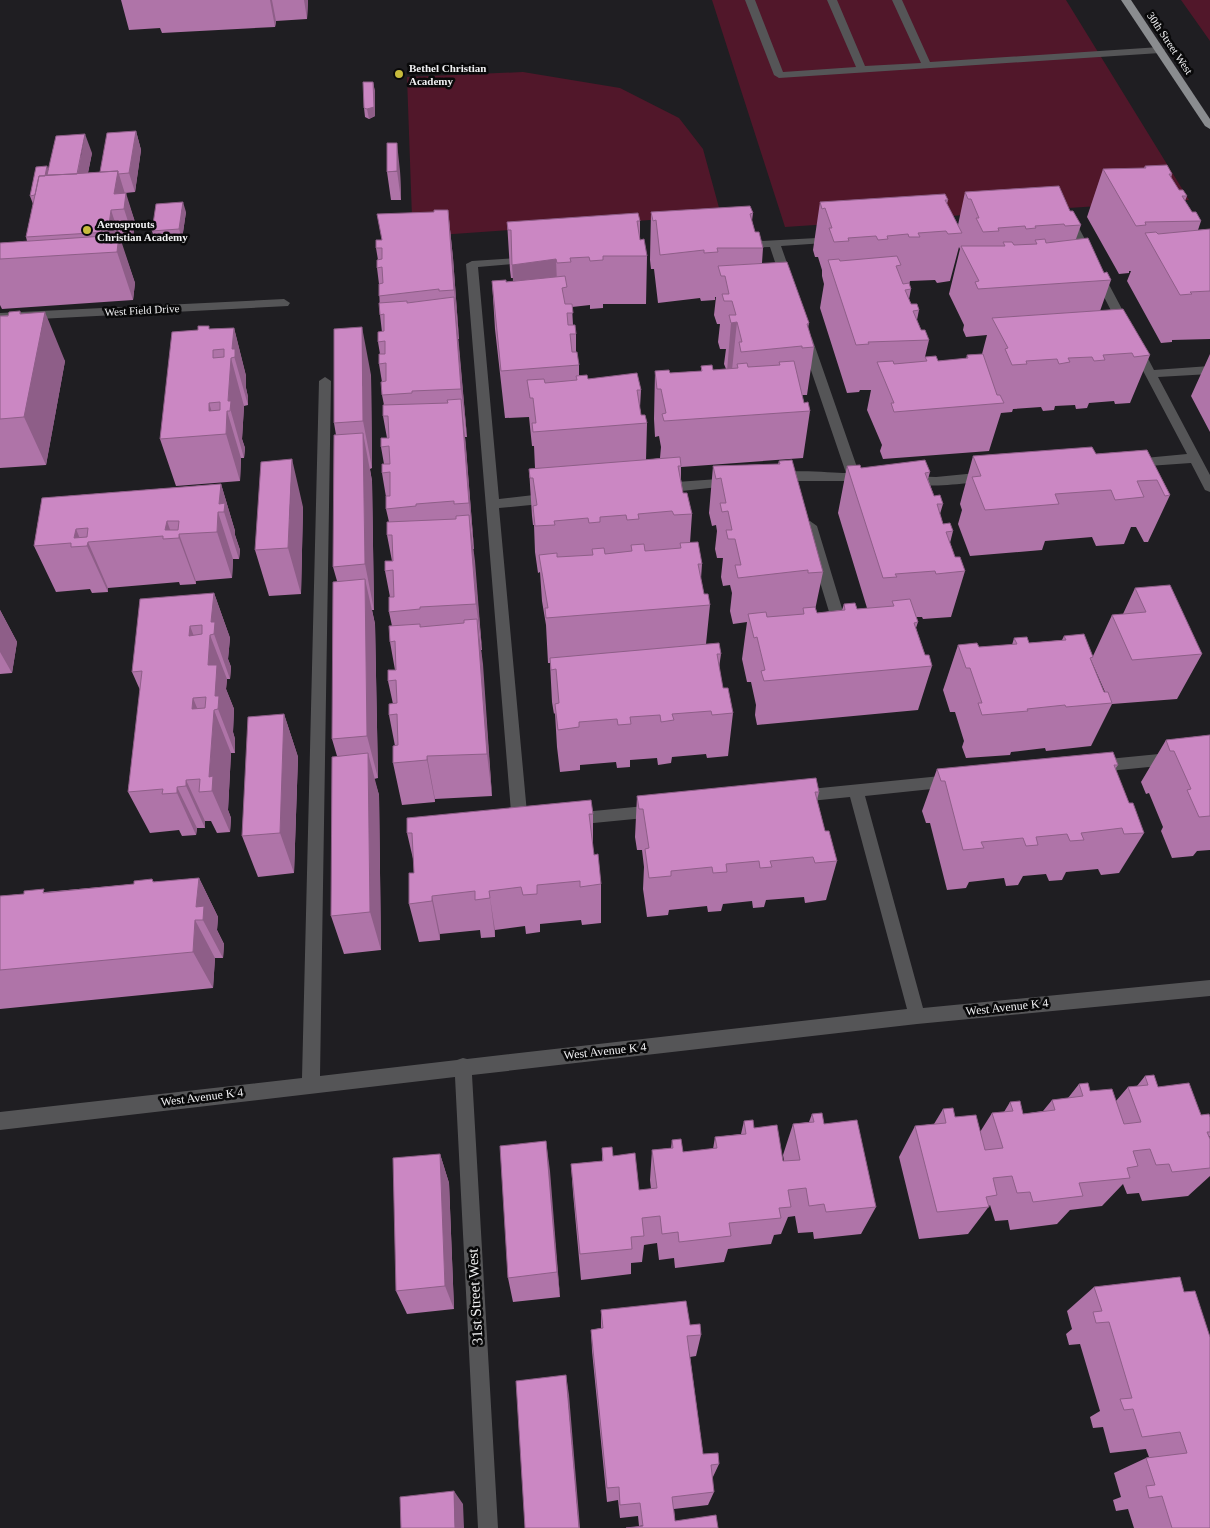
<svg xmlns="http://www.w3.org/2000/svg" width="1210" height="1528" font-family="'Times New Roman',serif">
  <rect width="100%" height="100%" fill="#1f1e22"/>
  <!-- green -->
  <path fill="#51172a" d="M712,0H1066L1189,200L785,227Z
    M1181,0H1210V41Z
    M523,72L620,88L679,118L703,149L721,215L439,235L412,218L407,77Z"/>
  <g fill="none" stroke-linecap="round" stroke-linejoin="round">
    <!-- minor -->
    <path fill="#555557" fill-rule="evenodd" d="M745,0H755L783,72L856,67L827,0H837L865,66L921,63L892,0H902L930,62L1160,47L1165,50L1160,53L779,78L774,75Z
      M1074,225L1079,228L1132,328L1130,331H1122L1120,328L1070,231H1062L1057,228L1062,225Z
      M835,237L839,238V242L781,246L793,280L787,283L781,280L770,247L743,248L738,245L743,242Z
      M530,257L534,258V262L478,267L499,499L551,493L557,498L551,503L499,508L528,824L525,829L520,831L515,829L512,824L466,264L472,261Z
      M284,299L290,303L288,306L0,321V313Z
      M806,334L812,338L859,473L869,475L870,478L869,481H778L772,477C778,467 832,473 846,473L800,338Z
      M1137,344L1141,345L1154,370L1210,366V374L1158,377L1210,475V492L1205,490L1191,463L1134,467L1128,463L1134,459L1187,454L1131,348Z
      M325,377L331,381L320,1076L457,1060L463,1058L467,1059L907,1009L850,797L800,802L795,800L792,796L795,792L800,790L951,775L956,777L959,781L956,785L951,787L865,796L923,1008L1210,980V996L917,1024L472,1075L498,1528H478L455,1077L0,1130V1112L302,1078L319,381Z
      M987,472L992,473L993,476L992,479C978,483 908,491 901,480L907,476L936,477Z
      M732,478L738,482L737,485L663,493L657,488L663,483Z
      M810,521L817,526L844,615L837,620L830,615L803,526Z
      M1210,749V761L1098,772L1093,770L1090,766L1093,762L1098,760Z
      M655,805L660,806L663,811L660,816L655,817L573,825L568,824L565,819L568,814L573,813Z"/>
    <!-- major -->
    <path fill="#8a8c8f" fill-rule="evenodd" d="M1121,0H1131L1210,119V129L1205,126Z"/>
  </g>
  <!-- wall -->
  <path fill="#af74a8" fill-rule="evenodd" d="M121,0H308L307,19L276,21L275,27L162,33L160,28L129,30Z
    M373,82L375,92V116L369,119L365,117L364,108Z
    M136,131L141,150L135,192L125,193L135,222L133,237L121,238L120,240L135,283L133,300L2,309L0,305V243L27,241L26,237L33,204L30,196L47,166L48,170L92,153L88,173L100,172Z
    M1145,166L1172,174L1171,178L1179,190L1187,196L1185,201L1192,212L1201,221L1198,230L1210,229V339L1172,340V342L1161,343L1127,281L1131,271H1129V273L1119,274L1087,217L1103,169L1144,168Z
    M400,171L401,200H391L387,172Z
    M965,192L1070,211L1081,225L1076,239L1104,273L1111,280L1100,311L1150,355L1130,403L1115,404L1114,401L1089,403L1087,408L1076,409L1075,405L1055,406L1054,410L1043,411L1041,407L1013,409L1012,412L1001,413L989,451L883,459L880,451L882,445L867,410L871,390H860L859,392L847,393L820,308L824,284L822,276V270L818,257H815L813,250L820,202L948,200L947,204L958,225ZM959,247L960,249L949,294L964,325L963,330L966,337L987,335L982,354L967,355L966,359L938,361L925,357L929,340L921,330L917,320L919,310L911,304L909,299L911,289L909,285L910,281L935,280L937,283L950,281Z
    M448,210L453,258L459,339H458L467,437H465L474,549H473L482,650H481L492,796L435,799V802L402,805L393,763L395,746L389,715L393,704L388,681L395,670L390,642L392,626L389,612L390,597L385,571L392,561L387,535L389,522L386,509V497L382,473L384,464L381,447L387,438L383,416L384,405L382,395V382L379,364L380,354L378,342L382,332L380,315L379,284L377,268L378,260L376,248L381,240L434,212Z
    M186,212L182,239L155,241L152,231Z
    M651,212L753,213L752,221L755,232L763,248L762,263L809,323L808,328L814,347L807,395H802L804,403L810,411L803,458L681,467V479L683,493L692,514L690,543L702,564L701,579L704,594L710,605L706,644L721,654L719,668L723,688L733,713L728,756L707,758L706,754L672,757L671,763L658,765L657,758L630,760V767L617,768L616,762L580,765V770L560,772L557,747L555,713L554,714L552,702L550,663H548L546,625L542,601L540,572L538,573L535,552L534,525H533L532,516L529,469L535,468L534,446H532L529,417L505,418L495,329L492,281L506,282L513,281V278H511L510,270L507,222L640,221V240L647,256L646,304H603V308L590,309V305L572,307L573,325L576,334V352L579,365V375L588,379L641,390L640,408L641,415L647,423L646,460L660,458L661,447L659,436L655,437L654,419L655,371L670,373L701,371V366L713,370L726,369L724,364L726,349H720L718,342L720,324H717L714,315L716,297H715V300L701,301L700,298L658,303L654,269H651L650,260Z
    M21,314L65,361L46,465L0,468V316Z
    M234,328L246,376V388L248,397V405L244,406L242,439L245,448L244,458H241L240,481L176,486L160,439L210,329Z
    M1210,354V432L1191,396Z
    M371,375L372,468L370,469L372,481L374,610H372L375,624L378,778L374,779L379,795L381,950L344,954L331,916L337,756L332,739L337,581L333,567L336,435L334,423Z
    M1147,450L1170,495L1148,542H1144L1136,527H1131L1124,544L1096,546L1092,537L1045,541L1042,550L970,556L958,524L962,510L960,504L973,456L1096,454Z
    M779,461L823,572L815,610L817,613L842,610L844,604L857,609L867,608L838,513L847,466L861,468L930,472L928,479L934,496L943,504L940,514L943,524L953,531L950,543L955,557L965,571L951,617L923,619L922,617H916L918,622L916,628L925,655L932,666L918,710L757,725L755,715L756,705L751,682H747L742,659L747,622L733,624L730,611L732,593L730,585L723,586L721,577L723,558H717L715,549L717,531L716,525L712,526L709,513L713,466L778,464Z
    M221,484L235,531V535L240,550L239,559H233L232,578L196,581V584L180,585L179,582L108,588V592L92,593L90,589L56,592L34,546L42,498Z
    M303,507L301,594L269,596L255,550Z
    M1135,588L1202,654L1177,699L1112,704L1091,746L1046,751L1045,748L1011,752L1010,755L966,758L962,747L964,741L955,712H950L943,690L958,645L979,647L1012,645L1014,638L1029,643L1062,640L1064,636L1093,656L1112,615L1123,614ZM1091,660L1105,692H1104L1091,661Z
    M214,593L230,638L228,659L231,667L230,679H227L226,689L234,709L233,732L235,739V753H231L228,810L231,818L230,832L217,833L211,821H205V828H197L196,835L182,836L179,830L150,833L128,792L140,690L132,672Z
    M0,610L17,642L12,673L0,674Z
    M284,714L298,757L294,873L258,877L242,836Z
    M1210,735V850L1197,851L1193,856L1172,858L1161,831L1163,827L1149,793L1146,794L1141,782L1166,740Z
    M1118,765L1115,769L1129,803L1144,833L1119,873L1101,875L1098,869L1066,872L1062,880L1049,881L1046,874L1023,876L1018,885L1006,886L1004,878L969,882L966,888L947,890L930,823H926L922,811L937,769Z
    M819,792L817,800L825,831L837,861L826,900L805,903L804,897L766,900L764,907L753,908L752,901L723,904L721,911L708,912L707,906L669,910L668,915L647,917L643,889L644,867L642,850H637L635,837L637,796Z
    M593,814V849L601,884V923L582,925L581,920L540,924V932L526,934L525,926L495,930V937L481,938L480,930L440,934V940L419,942L409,904L414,873V863L407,833Z
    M199,878L218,917L217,930L224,944L223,958H215L213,988L0,1009V896L134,884L152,879L154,882Z
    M1145,1076L1158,1087L1201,1115L1210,1117V1136L1209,1137L1210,1139V1176L1188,1196L1142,1201L1139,1193L1127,1194L1123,1184L1102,1206L1070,1210L1057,1224L1010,1230L1008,1220L995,1221L990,1205L968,1234L919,1239L899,1157L915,1126L934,1124L943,1109L980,1132L992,1113L1004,1112L1010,1102L1023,1114L1043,1111L1052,1100L1068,1098L1079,1084L1090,1091L1116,1101L1128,1087L1137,1086Z
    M812,1114L824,1124L876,1207L861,1234L814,1239L813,1232L798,1233L795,1216L788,1217L781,1234L774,1235L771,1244L728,1249L724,1262L675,1268L674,1258L659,1260L657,1243L644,1245L642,1262L631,1263V1274L581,1280L573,1193L571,1164L602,1161V1148L613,1156L639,1190L651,1189L650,1180L652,1150L671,1148L672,1140L683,1152L713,1149L715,1137L741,1134L744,1121L754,1128L783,1161H784L783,1155L793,1124L809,1122Z
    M546,1141L560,1297L513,1302L508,1278Z
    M440,1154L449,1183L454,1309L407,1314L396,1291Z
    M1180,1277L1210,1528H1134L1128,1509L1116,1511L1113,1500L1121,1497L1114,1473L1146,1458L1149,1457L1146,1449L1110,1453L1103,1427L1093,1428L1090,1417L1100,1411L1080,1344L1069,1345L1066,1334L1072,1329L1067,1311L1094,1287Z
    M601,1310L690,1325L701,1335L696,1356L690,1357L703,1454L719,1464L712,1479L714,1492L708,1505L674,1509L675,1521L639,1526L638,1516L620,1518L618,1500L607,1502L592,1351L591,1330L601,1328Z"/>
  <!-- shaded-wall -->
  <path fill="#8e5e88" d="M270,0H272L276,21L275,27Z
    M304,0H308L307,19Z
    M373,82L375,92V116L369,119L367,109Z
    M136,131L141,150L135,192L129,173Z
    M85,134L92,153L83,196L77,177Z
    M397,143L400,171L401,200L397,171Z
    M47,166L50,176L41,195Z
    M118,171L126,197V193L135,222L133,237L124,209L114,194Z
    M183,202L186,212L182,239L179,229Z
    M111,210L135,283L133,300L117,252H115L108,232Z
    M448,210L453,258L459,339L454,290Z
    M556,259L558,307L515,313L512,265Z
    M454,297L459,345L467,437L461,389Z
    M20,311L37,352L45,312L65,361L46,465L24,417L20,314Z
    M737,322L732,370L727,371L731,323Z
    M362,327L371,375L372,468L363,421Z
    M234,328L246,376V388L248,397V405L232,349Z
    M231,358L244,406L242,439L245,448L244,458L228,401Z
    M461,399L466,447L474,549L469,503Z
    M209,403L219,434L209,411Z
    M227,411L241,458L240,481L226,434Z
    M363,433L372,481L374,610L365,564Z
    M292,459L303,507L301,594L288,548Z
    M221,484L235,531V535L240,550L239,559L224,512L219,504Z
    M218,512L233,559L232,578L217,532Z
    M469,515L475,561L482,650L476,604Z
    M167,521L173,538L165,530Z
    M76,529L83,546L74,538Z
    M179,534L196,581V584L179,538Z
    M88,542L108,588V592L87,546Z
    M365,579L375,624L378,778L367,736Z
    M214,593L230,638L228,659L231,667L230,679L214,634L211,622Z
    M0,610L17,642L12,673L0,652Z
    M477,619L483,664L492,796L487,754Z
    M190,626L207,670L189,636Z
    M210,635L227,679L226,689L234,709L233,732L235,739V753L218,709L208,665Z
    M193,698L211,742L192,709Z
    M214,710L231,753L228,810L231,818L230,832L212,791L209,777Z
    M284,714L298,757L294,873L280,833Z
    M368,753L379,795L381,950L370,912Z
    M427,756L435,799V802L427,760Z
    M186,780L205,821V828L186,786Z
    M177,787L197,828L196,835L177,793Z
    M199,878L218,917L217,930L224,944L223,958L196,907Z
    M489,891L495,930V937L490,898Z
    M432,896L440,934V940L432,901Z
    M195,920L215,958L213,988L193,952Z
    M546,1141L550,1171L560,1297L557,1272Z
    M440,1154L449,1183L454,1309L445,1286Z
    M566,1375L569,1395L580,1528H579Z
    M454,1491L463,1504L464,1528H455Z"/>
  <!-- building -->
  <path fill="#cb87c3" stroke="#8e5e88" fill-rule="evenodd" d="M363,82H373L374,107L367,109L364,108Z
    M136,131L129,173L118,174V171L100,172L107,133Z
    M85,134L77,174L47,175L56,136Z
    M387,143H397V171L387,172Z
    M1167,165L1172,174H1169L1179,190H1183L1187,196H1182L1192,212H1196L1201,221L1145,222L1146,225L1136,226L1103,169L1146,168L1145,166Z
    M47,166L45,176H39L35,195L30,196L36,167Z
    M118,171L114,194L126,193L124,209L111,210L108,232L26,237L39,176Z
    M1059,186L1070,211H1073L1081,225L1065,226L1064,224L1035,226L1036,228L1026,229L1025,226L998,228L999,231L983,232L976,218H979L971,199H968L965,192Z
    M945,194L948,200H945L962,233L948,234L946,231L918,233L920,237H909L908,234L887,236L888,239L878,240L876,236L848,238L849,241L834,242L829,228H832L825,208L822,209L820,202Z
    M183,202L179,229L152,231L156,204Z
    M750,206L753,213L750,214L755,232H759L763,248H717L718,252L704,253V250L660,255L656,220L653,221L651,212Z
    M434,210H448L454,290L439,291V289L379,296V284L383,283L382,267L377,268V260L382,259V248H376V240H382L377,214L434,212Z
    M638,213L640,221H637L640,240L644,239L647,256H603V260L590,261L589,257L570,258L571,262L557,263L556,259L512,265L511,230H508L507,222Z
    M1210,229V291L1190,292L1192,294L1180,295L1145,233L1156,232L1158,234Z
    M119,235L117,252L0,259V243Z
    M1088,238L1104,273L1107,272L1111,280L978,289L975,282L979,281L961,246H1005L1003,242H1012L1014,245L1037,244L1035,240L1045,239L1046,243Z
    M897,256L901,265L896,266L903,284L909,283L911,289L905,290L911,304H917L919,310L913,311L921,330H925L929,340L868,342L869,344L856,345L828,260L839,259L840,261Z
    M787,262L809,323L807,324L814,347L802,348V346L741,352L739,342H742L737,322L731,323L729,315H736L732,301H724L722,294H729L725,276H721L718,266Z
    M565,276L567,287L562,288L565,304H572L573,313H567L568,325H575L576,334H570L572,352H577L579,365L501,371L492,281L506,280V282Z
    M454,297L461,389L412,391V393L382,395L381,382L386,381V363L379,364V354H385V341L378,342V332L384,331V314L380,315L379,303L407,301V303Z
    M1123,309L1150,355L1134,357L1132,353L1103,355L1105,360L1094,361L1092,357L1068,358L1070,362L1059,364L1057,359L1026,361L1027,364L1012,365L1005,349L1008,348L992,318Z
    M20,311V314L45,312L24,417L0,419V316H8L9,312Z
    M198,326H209V329L234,328L232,349H235V357L231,358L228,401H231L230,411H227L226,434L160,439L172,332L198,330ZM224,349V357L213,358V350ZM220,402V410L209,411V403Z
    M362,327L363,421L334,423V329Z
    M983,354L997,395H1000L1004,403L894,412L891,403H894L877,362L893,361L894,364L927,361L925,357L936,356L938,361L968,358L967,355Z
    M794,361L804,403L808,402L810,411L664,421L662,414L666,413L661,389H657L655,371L669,370L670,373L702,371L701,366L712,365L713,370L738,368L737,364L747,363L748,367L780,365L779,362Z
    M637,373L641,390H637L641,415H645L647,423L533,432L532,423H536L533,398H530L527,380L544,379L545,383L577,380L576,376L587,375L588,379Z
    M461,399L469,503L454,504V501L416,504V506L386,509V496H390V472L382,473V464H390L389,446L381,447V438H389L388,416H383V405L448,403L447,400Z
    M363,433L365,564L333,567L334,435Z
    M1092,447L1096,454L1147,450L1170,495L1165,496L1157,480L1137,481L1144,497L1115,500L1111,490L1055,494L1059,504L985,510L972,477L981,476L973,456Z
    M680,457L681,466H678L683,493H687L692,514L674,515L672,511L638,514L639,519L627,520L626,515L600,517V522L589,523L588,518L554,521L555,525L535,526L533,506L537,505L533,478H530L529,469Z
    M292,459L288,548L255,550L261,462Z
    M792,460L823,572L808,573V570L738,578L735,565H741L735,539H728L726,530H732L728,511L722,512L720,503H726L721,478L716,479L713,466L780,464L779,461Z
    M925,460L930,472L925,473L934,496L940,495L943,504H937L943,524L950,523L953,531L946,532L955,557H960L965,571L936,574L935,571L895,574L897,577L883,578L847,466L860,465L861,468Z
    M221,484L219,504L225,503L224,512H218L217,532L179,534V538L163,539V536L88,542L87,546L71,547V543L34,546L42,498ZM167,521H179L178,530H165ZM88,528L87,537L74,538L76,529Z
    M469,515L476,604L420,607V609L389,612V597H394L393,570L385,571V561H393L392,535H387V522L456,519V516Z
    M698,542L702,564H698L704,594H708L710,605L546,618L545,608H548L539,555L557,553V557L593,555L592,549L604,548L605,554L632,551L631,545L644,544L645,551L681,548L680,543Z
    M365,579L367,736L332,739L333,582Z
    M1170,585L1202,654L1132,660L1112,615L1146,612L1135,588Z
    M214,593L211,622H215L214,634L210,635L208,665H217L215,696H219L218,709L214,710L209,777L213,776L212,791L199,792L200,779L186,780V786L177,787V793L162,794L163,789L128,792L142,671L132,672L140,599ZM202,625V634L189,636L190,626ZM206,697L205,708L192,709L193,698Z
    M910,599L918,622L914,623L925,655H929L932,666L764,681L761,671L765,670L757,637L754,638L748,614L766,612L767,617L804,614L803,608L815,607L817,613L845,610L844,604L855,603L857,609L894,606L892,601Z
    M477,619L487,754L427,756V760L393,763V746L398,745L397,714L389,715V704L397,703L396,680L388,681V670H396L395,641L390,642L389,626L420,624V627L464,623V620Z
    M1084,634L1093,657L1090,658L1104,692H1108L1112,703L1066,707L1065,705L1027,709L1028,711L982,715L978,703H982L970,668H966L958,645L977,643L979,647L1017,644L1014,638L1027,637L1029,643L1066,640L1064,636Z
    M719,643L721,654H717L723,688H728L733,713L712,715L711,711L672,714L674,720L661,722L660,715L630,717L631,724L618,725L617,719L579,722V727L558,730L555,704L559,703L556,669L551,670L550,658Z
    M284,714L280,833L242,836L248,717Z
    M1210,735V816L1199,817L1187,790L1191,789L1174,751H1170L1166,740Z
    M1113,752L1118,765H1114L1129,803H1133L1144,833L1124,834L1122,828L1081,833L1084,840L1070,841L1067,834L1036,837L1038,845L1026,846L1023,838L981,842L984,848L963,850L945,781H941L937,769Z
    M368,753L370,912L331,916L332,757Z
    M816,778L819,792H815L825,831H829L837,861L815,863L813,857L770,861L772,867L760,868L759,861L726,864L727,872L713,873L712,867L671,871V876L649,878L645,849L649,848L643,809H639L637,796Z
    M591,800L593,814H589L594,855L598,854L601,884L580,887V881L537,885V894L523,895L521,887L489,891L490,898L475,900V891L432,896V901L409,904V873H414L412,833H407V818Z
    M199,878L196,907L204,906L203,920H195L193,952L0,970V896L24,894V891L44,889L43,893L134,884V881L152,879L153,882Z
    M1154,1075L1158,1087L1189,1083L1201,1115L1209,1114L1210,1117V1132H1207L1210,1139V1168L1172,1172L1169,1164L1156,1165L1150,1149L1133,1151L1138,1166L1127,1168L1130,1178L1079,1183L1083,1196L1033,1202L1030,1192L1017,1193L1012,1176L993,1178L997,1195L986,1197L989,1207L937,1212L915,1126L946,1123L943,1109L953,1108L955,1117L976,1115L985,1150L1003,1148L992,1113L1013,1111L1010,1102L1020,1101L1023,1114L1055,1110L1052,1100L1083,1096L1079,1084L1088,1083L1090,1091L1112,1089L1124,1124L1141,1122L1128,1087L1148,1085L1145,1076Z
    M822,1113L824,1124L857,1120L876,1207L826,1212L824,1204L809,1206L806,1188L788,1190L791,1207L779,1208L781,1218L729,1223L731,1236L679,1242L678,1232L662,1234L660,1216L642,1218L644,1236L631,1237L632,1249L580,1254L571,1164L603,1161L602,1148L612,1147L613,1156L635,1153L639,1190L657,1188L652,1150L673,1148L672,1140L681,1139L683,1152L717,1148L715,1137L746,1134L744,1121L753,1120L754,1128L777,1125L783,1161L800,1160L793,1124L814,1122L812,1114Z
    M546,1141L557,1272L508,1278L500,1146Z
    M440,1154L445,1286L396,1291L393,1158Z
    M1180,1277L1184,1292L1195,1291L1210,1337V1528H1172L1162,1496L1149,1498L1146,1486L1155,1485L1146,1458L1187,1453L1180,1432L1142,1437L1133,1409L1124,1410L1120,1399L1132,1398L1109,1322L1096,1323L1093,1312L1102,1311L1094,1287Z
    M686,1301L690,1325L700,1324L701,1335L687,1336L703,1454L718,1453L719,1464L711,1465L714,1492L672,1497L675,1521L716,1515L718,1528H626L643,1526L640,1503L620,1505L619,1487L607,1488L591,1330L603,1328L601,1310Z
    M566,1375L579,1528H525L516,1381Z
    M454,1491L455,1528H401L400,1497Z"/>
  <!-- markers -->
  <g fill="#c7bb3c" stroke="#09090a" stroke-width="2">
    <circle cx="399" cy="74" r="5"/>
    <circle cx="87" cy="230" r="5"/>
  </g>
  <g text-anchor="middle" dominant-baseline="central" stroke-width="5" stroke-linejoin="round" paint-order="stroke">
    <!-- far-street labels -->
    <g font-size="11" fill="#f0f0f2" stroke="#09090a">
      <text transform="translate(1170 43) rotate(56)">30th Street West</text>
      <text transform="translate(142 310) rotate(-3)">West Field Drive</text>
    </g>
    <!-- far-poi labels -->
    <g font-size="11" font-weight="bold" fill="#f0f0f2" stroke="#09090a" text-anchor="start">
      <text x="409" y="68">Bethel Christian<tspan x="409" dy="13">Academy</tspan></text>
      <text x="97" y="224">Aerosprouts<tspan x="97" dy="13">Christian Academy</tspan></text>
    </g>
    <!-- street labels -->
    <g font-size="12" fill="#f0f0f2" stroke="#09090a">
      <text transform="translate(1007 1007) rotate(-6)">West Avenue K 4</text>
      <text transform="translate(605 1051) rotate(-6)">West Avenue K 4</text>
      <text transform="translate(202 1097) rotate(-7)">West Avenue K 4</text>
    </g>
    <!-- near-street labels -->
    <g font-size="15" fill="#f0f0f2" stroke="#09090a">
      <text transform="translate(475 1297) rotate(-93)">31st Street West</text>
    </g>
  </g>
</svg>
